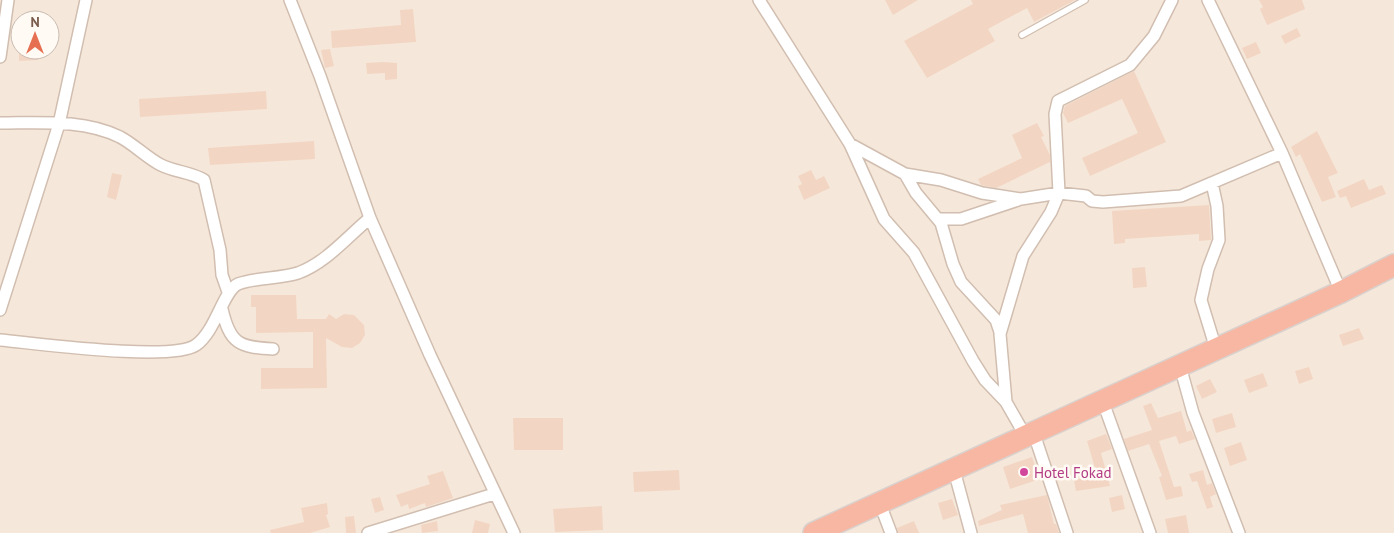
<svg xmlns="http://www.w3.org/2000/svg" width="1394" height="533" font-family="'PT Sans',sans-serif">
  <rect width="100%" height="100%" fill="#fdf6ec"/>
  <!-- residential -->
  <path fill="#f5e8da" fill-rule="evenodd" d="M0,0H1394V533H0ZM20,20H50V50H20Z"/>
  <!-- building -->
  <path fill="#f3d5c3" d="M885,0H918L893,15Z
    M971,0H1075L1034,22L1027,8L988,29L995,41L927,78L904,41L973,4Z
    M1259,0H1302L1305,9L1267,25L1260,9L1263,7Z
    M413,9L416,42L332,48L331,31L401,25L400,10Z
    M1297,28L1301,36L1285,44L1281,36Z
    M1256,42L1261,53L1247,59L1242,48Z
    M330,49L334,66L325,68L321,50Z
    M38,51V60L19,61V52Z
    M383,62L397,63V79L385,80V73L367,74L366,63Z
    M1134,71L1166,142L1090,176L1082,158L1138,133L1122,99L1068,123L1063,113L1065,106Z
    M266,91L267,109L140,117L139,99Z
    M1037,123L1044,136L1041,137L1050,155V162L996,188L981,185L978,179L1022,158L1012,135Z
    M1317,131L1338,173L1328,177L1336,197L1322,202L1300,154L1296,157L1291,147Z
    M314,141L315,159L210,165L208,148Z
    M811,170L816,180L824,176L830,188L804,200L798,186L802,184L798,176Z
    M112,173L122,175L116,200L107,197Z
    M1364,179L1369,190L1382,185L1386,194L1351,208L1346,196L1340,198L1337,191Z
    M1209,205L1211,240L1199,241V234L1125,239V243L1114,244L1112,211Z
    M1145,267L1147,287L1133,288L1132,268Z
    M251,295H296L297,319H326L329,314L336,319L344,314L354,315L364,325L365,335L360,343L352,348L342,347L326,338L327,388L261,389V368H313V332L256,333V307H251Z
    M1359,328L1364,339L1343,346L1339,335Z
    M1309,367L1313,379L1299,384L1295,371Z
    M1263,373L1268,386L1249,393L1244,380Z
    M1210,379L1217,392L1202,399L1196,386Z
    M1151,403L1158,418L1181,411L1187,432L1191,430L1195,439L1179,444L1176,436L1159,441L1174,487L1181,486L1183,496L1166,500L1159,477L1162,476L1149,444L1128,451L1124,439L1152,430L1143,406Z
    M1232,413L1236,427L1216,433L1212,419Z
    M513,418H563V450H514Z
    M1106,434L1112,449L1101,453L1110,486L1076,491L1074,480L1097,475L1087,441Z
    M1241,442L1247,460L1230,466L1224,448Z
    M1032,457L1040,479L1010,489L1003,467Z
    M679,470L680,490L634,492L633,472Z
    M1203,470L1207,485L1212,483L1216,494L1210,497L1213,507L1207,509L1197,481L1192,482L1189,474Z
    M443,471L453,498L426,507L425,503L409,509L408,504L401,507L396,495L430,484L427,476Z
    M1047,495L1054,524H1056L1059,533H1028L1023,514L979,526L978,521L1002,510L1000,505Z
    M1122,495L1125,509L1112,512L1109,498Z
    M380,497L384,510L375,513L371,499Z
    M952,499L958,515L943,520L938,503Z
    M327,503L328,514L326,515L330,527L310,533H271L270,530L304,522L301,508Z
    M602,506L603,530L555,532L553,509Z
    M1186,515L1189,533H1168L1165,519Z
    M354,516L356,533H346L345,517Z
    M475,520L490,524L488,533H472Z
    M437,521L438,531L422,533L421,525Z
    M914,521L919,533H898L897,528Z"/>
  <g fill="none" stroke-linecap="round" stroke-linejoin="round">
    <!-- lane casing -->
    <g stroke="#d1beb0" stroke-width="8">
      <path id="lane" d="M1022,35L1085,0"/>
    </g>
    <!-- street casing -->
    <g stroke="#d1beb0" stroke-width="14">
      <path id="street" d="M290,0L320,76L370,218L430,355L514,533
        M759,0L850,144L884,219L914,253L973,361L985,380L1006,402
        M1208,0L1282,153L1341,292
        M0,57L8,0
        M0,123C39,123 84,119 120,137C135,145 147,158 161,165C175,172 191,172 204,180L220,250L222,275L228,292
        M850,144L905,174L941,180L982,193L1021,199L1059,193L1086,196L1092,201L1103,202L1181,196L1282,153
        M905,174L916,193L941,223L953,264L961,282L996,320L1000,332
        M1212,183L1217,206L1219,240L1208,269L1201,300L1216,349
        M938,219H961L1018,200
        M222,309C230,344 239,347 273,349
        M0,310L59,124L86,0
        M0,340C35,343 172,362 196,345C216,331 223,291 238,284C257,277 279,279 298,273C326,263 348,236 370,218
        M1180,366L1193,413L1239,533
        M1103,402L1150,533
        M1034,434L1067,533
        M1026,437L1006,402L1000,334L1023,256L1051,212L1059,193L1055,114L1058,101L1130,65L1154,36L1172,0
        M954,470L971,533
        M880,504L891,533
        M368,533L494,494"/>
    </g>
    <!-- highway casing -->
    <g stroke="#dad1cd" stroke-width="24">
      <path id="highway" d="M814,533L1341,292L1394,265"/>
    </g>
    <!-- lane -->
    <use href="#lane" stroke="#fff" stroke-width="5.5"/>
    <!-- street -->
    <use href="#street" stroke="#fff" stroke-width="11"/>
    <!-- highway -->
    <use href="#highway" stroke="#f7b7a3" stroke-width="21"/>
  </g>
  <!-- markers -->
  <circle fill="#d1479c" stroke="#fffaf3" stroke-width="2" cx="1024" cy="472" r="5"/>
  <g text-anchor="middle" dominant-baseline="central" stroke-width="5" stroke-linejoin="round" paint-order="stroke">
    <!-- hotel labels -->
    <g font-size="15" fill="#b23c85" stroke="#fffaf3" text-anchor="start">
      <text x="1034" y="472">Hotel Fokad</text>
    </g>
  </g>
  <!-- north arrow -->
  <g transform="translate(35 35)"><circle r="24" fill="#fffaf3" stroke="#cabbb1"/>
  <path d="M0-4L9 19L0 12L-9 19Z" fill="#e76f51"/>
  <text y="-8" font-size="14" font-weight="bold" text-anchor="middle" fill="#7a5c4d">N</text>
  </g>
</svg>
